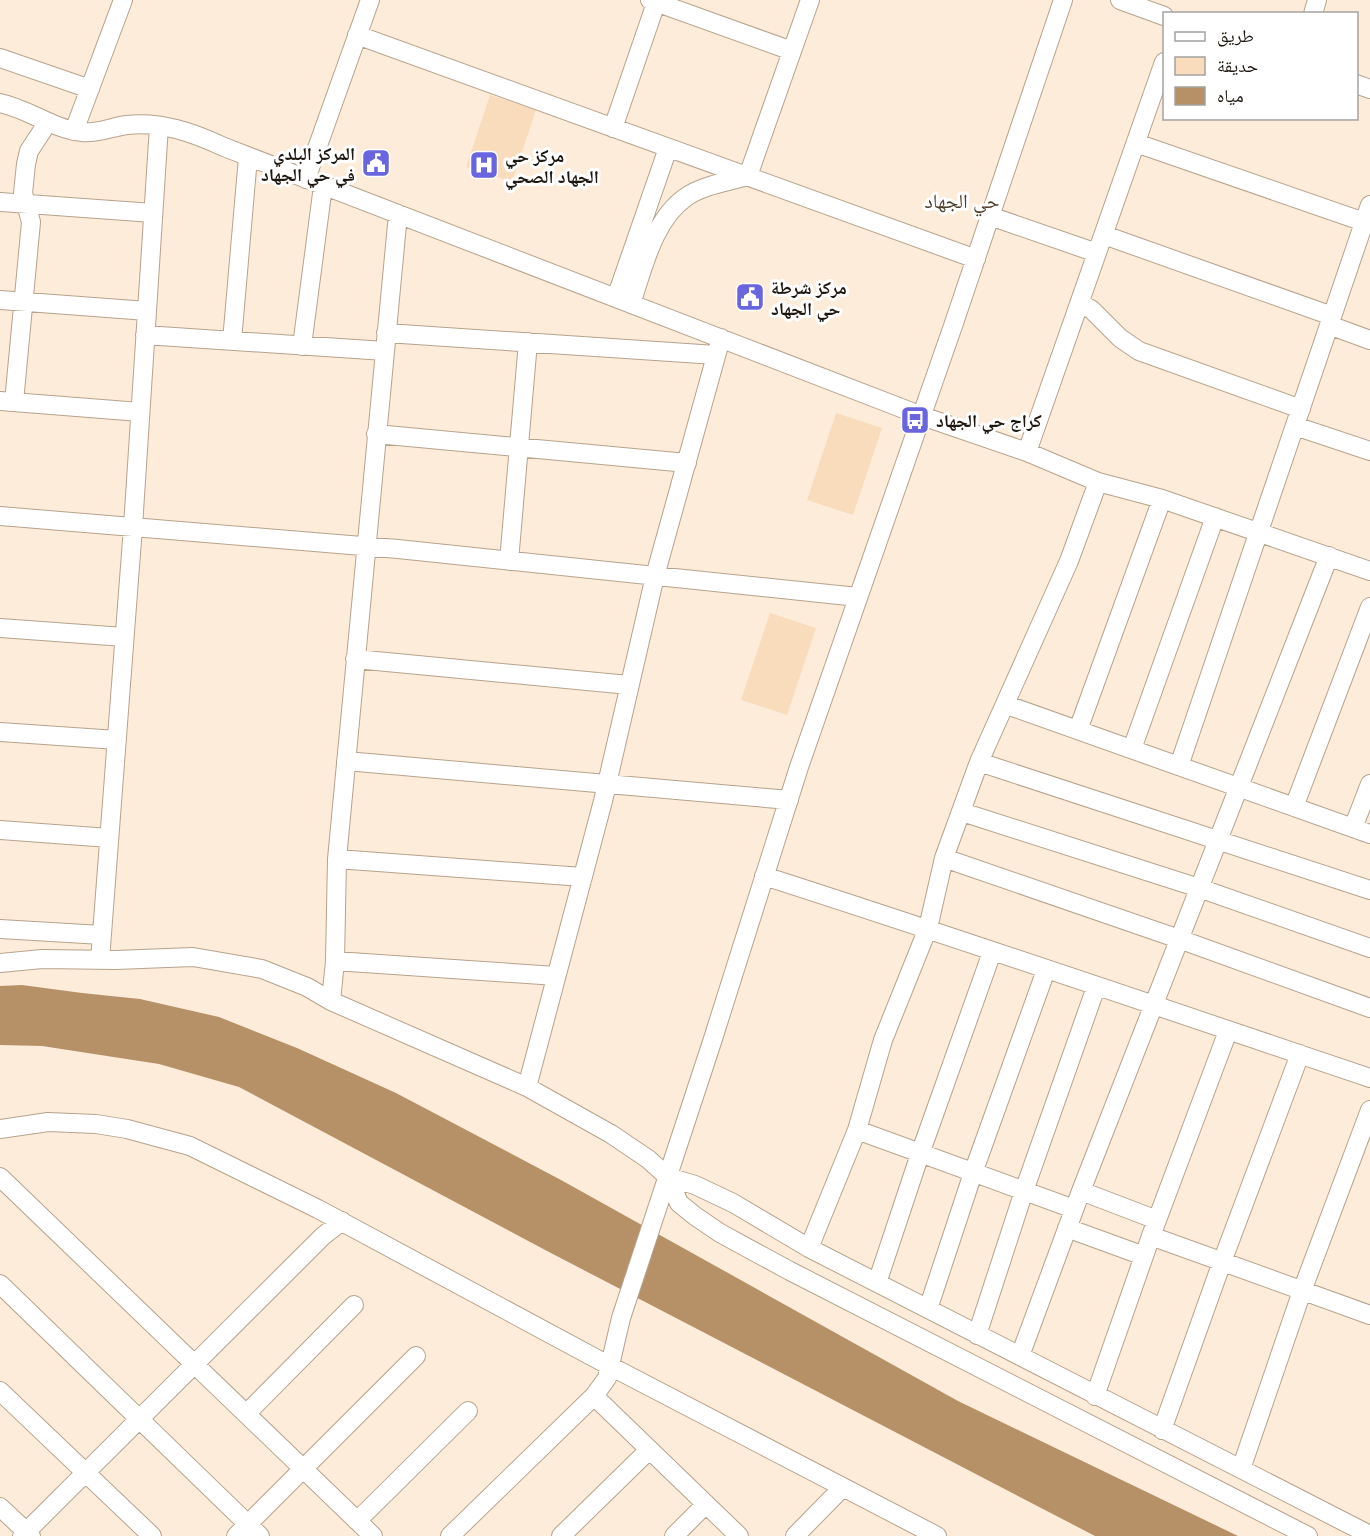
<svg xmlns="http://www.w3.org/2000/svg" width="1370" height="1536" font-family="Lato,'Noto Naskh Arabic',sans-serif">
  <rect width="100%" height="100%" fill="#fdecda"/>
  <!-- green -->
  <path fill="#f8dcbc" d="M490,95L536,110L512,182L466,167Z
    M836,413L882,428L853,515L807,500Z
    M770,613L816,628L787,715L741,700Z"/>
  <!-- water -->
  <path fill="#b69167" d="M22,985L82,993L140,999L219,1017L297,1048L396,1093L561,1180L958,1401L1238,1536H1095L549,1252L239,1087L159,1064L42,1046L0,1045V986Z"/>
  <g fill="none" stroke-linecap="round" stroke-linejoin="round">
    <!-- minor casing -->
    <g stroke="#b6a38d" stroke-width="20">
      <path id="minor" d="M650,0L792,51
        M1120,0L1164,16
        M1313,14L1317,0
        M357,35L976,259
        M0,58L90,89
        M1356,84L1370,89
        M0,103C29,109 52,129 82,132C97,134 111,127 127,125C161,121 194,133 224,147L922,416L1027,452L1098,482L1162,499L1370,571
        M613,128L657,0
        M74,131L123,0
        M1136,143L1370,224
        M306,179L370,0
        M0,202L153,213
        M990,216L1097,253
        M1104,235L1332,316
        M616,298L668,148
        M0,300L147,311
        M1080,303L1092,310L1120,338L1139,351L1301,409
        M631,304C643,269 653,220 686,197C703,185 728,182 748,176L810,0
        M1329,325L1370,340
        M386,333L716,355
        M145,335L385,351
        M232,341L248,157
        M302,346L323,186
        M0,401L140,412
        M14,402L31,222L23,193L26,164L29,151L48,122
        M1295,426L1370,451
        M376,434L687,463
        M1027,452L1164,62
        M0,516L398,549L858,597
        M509,561L528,342
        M0,628L124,637
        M355,659L629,685
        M1007,705L1370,834
        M1078,730L1162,499
        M0,732L117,740
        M1132,749L1215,517
        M346,761L789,800
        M979,762L1370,890
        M1179,766L1370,205
        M1294,807L1370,607
        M962,812L1199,888L1370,948
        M1353,828L1370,784
        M0,830L109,838
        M944,858L1179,939L1370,1008
        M337,859L583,877
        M764,876C967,941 1168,1010 1370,1078
        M0,929L102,935
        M100,960L133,527L159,126
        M335,961L556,976
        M0,963L42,959L116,960L193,957L262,969L307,987L331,1001L527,1087L611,1134L648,1159L668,1177L695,1185L733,1203L809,1248L1370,1535
        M331,1001L335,961L337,859L398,214
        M527,1087L603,801L655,576L721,338
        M0,1129L48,1122L96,1124L127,1129L190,1146L318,1209L610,1366L937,1536
        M857,1130L1074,1209
        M0,1177L373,1536
        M668,1177L679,1203L695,1216L720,1233L790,1271L1308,1536
        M1081,1191L1157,1220
        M1067,1228L1144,1256
        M1151,1236L1370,1315
        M809,1248L857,1130L883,1040L928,928L944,858L979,762L1069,561L1098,482
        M877,1283L920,1154L992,952
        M0,1284L260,1536
        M928,1309L973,1173L1046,970
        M977,1335L1024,1191L1096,987
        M1020,1356L1081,1191L1329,556
        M0,1391L152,1536
        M594,1396L739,1536
        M1095,1396L1151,1236L1228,1031
        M247,1413L354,1305
        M1162,1430L1222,1262L1300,1054
        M1241,1469L1302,1291L1370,1110
        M0,1507L31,1536
        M357,1521L468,1411
        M22,1536L323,1236L342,1221
        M236,1536L416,1356
        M450,1536L594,1396L607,1378L621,1318L711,1045L799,767L954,323L1063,0
        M561,1536L649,1450
        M674,1536L706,1504
        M795,1536L843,1487"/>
    </g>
    <!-- minor -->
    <use href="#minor" stroke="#fff" stroke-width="18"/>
  </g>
  <!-- icons -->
  <defs>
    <g id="civic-square" transform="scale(1.5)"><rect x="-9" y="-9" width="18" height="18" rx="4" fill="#6965df" stroke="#fff"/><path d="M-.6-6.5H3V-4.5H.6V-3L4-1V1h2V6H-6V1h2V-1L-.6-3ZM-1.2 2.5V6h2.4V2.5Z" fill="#fff"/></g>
    <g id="hospital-square" transform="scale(1.5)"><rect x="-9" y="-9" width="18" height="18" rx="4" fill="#6965df" stroke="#fff"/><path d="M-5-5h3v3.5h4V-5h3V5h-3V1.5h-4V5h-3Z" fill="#fff"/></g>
    <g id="bus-square" transform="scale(1.5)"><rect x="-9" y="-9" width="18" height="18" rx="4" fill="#6965df" stroke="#fff"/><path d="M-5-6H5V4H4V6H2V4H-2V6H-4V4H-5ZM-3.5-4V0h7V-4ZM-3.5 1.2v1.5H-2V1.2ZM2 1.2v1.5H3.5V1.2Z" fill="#fff"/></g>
  </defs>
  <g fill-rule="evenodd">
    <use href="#civic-square" x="376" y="163"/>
    <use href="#hospital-square" x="484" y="165"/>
    <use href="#civic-square" x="750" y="297"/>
    <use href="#bus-square" x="915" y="420"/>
  </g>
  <g text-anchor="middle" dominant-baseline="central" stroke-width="6" stroke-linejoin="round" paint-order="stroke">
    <!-- poi labels -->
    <g font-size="18" font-weight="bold" fill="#1d160e" stroke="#fff" text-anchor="start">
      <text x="355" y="153" text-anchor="end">المركز البلدي<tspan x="355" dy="21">في حي الجهاد</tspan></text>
      <text x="505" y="155">مركز حي<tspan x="505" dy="21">الجهاد الصحي</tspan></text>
      <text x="771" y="287">مركز شرطة<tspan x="771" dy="21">حي الجهاد</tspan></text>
      <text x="936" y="420">كراج حي الجهاد</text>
    </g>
    <!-- neighbourhood labels -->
    <g font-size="20" fill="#4f3e2b" stroke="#fff">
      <text x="962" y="200">حي الجهاد</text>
    </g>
  </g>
  <!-- legend -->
  <rect x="1163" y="12" width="195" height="108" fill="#ffffff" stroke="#a5a29f" stroke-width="1.5"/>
  <rect x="1175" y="32" width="30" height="9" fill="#ffffff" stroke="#a5a29f" stroke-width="1.5"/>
  <text x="1217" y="42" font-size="18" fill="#1d160e">طريق</text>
  <rect x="1175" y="57" width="30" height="18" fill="#f8dcbc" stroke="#a5a29f" stroke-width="1.5"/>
  <text x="1217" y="72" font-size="18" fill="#1d160e">حديقة</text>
  <rect x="1175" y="87" width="30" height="18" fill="#b69167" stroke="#a5a29f" stroke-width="1.5"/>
  <text x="1217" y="102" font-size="18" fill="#1d160e">مياه</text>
</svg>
